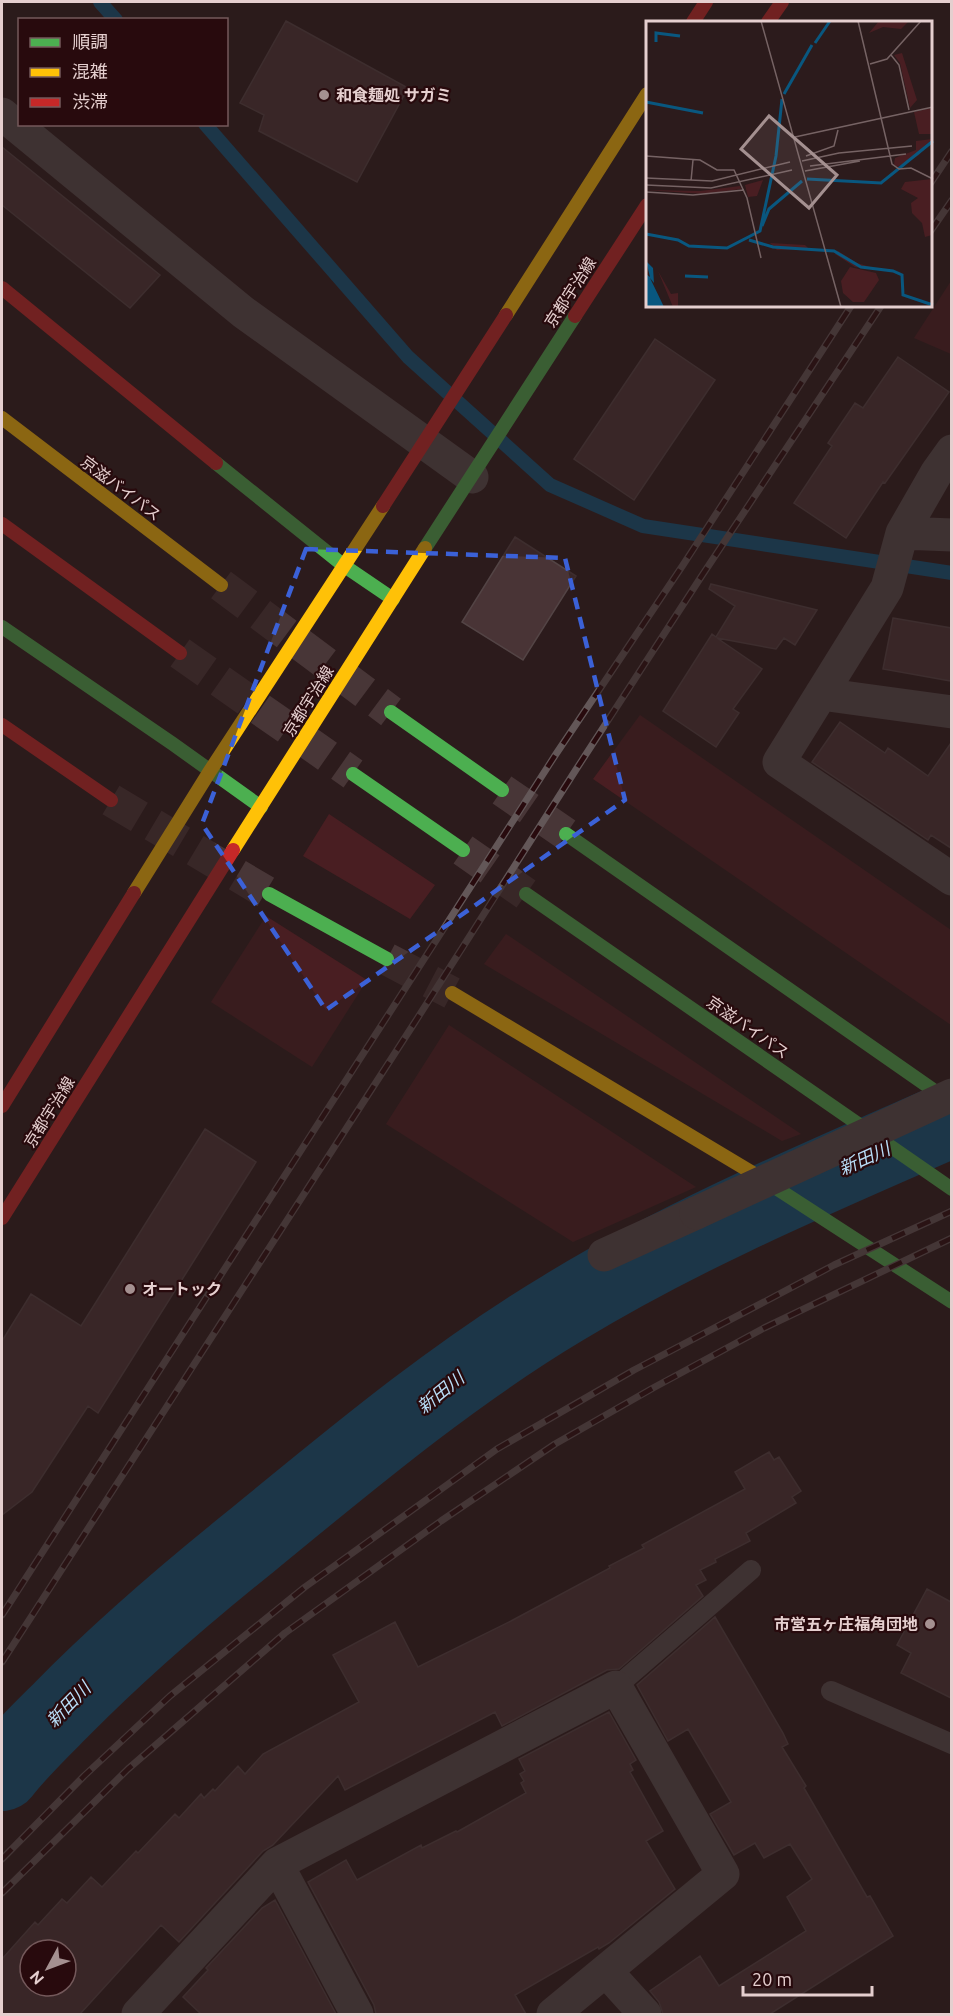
<svg xmlns="http://www.w3.org/2000/svg" width="953" height="2016" font-family="Ubuntu,'Noto Sans JP',sans-serif">
  <rect width="100%" height="100%" fill="#2c1b1c"/>
  <!-- green -->
  <path fill="#491e22" d="M951,281V354L914,338Z
    M640,715L951,930V1025L593,779Z
    M329,814L435,885L410,919L303,856Z
    M266,916L367,980L312,1067L211,1002Z
    M506,934L801,1134L782,1141L484,964Z
    M449,1025L696,1187L573,1242L386,1124Z"/>
  <g fill="none" stroke-linecap="round" stroke-linejoin="round">
    <!-- stream -->
    <path stroke="#09577f" stroke-width="14" d="M100,2L116,20
      M205,124L408,357L550,485L643,526L952,573"/>
    <!-- river -->
    <path stroke="#09577f" stroke-width="76" d="M2,1773C20,1750 41,1730 62,1709C121,1649 184,1595 250,1542C350,1460 451,1375 563,1308C686,1233 820,1177 952,1119"/>
  </g>
  <!-- building -->
  <path fill="#493436" stroke="#534445" stroke-width="1.5" fill-rule="evenodd" d="M286,21L408,88L357,182L259,131L264,115L240,103Z
    M2,147L160,275L130,308L2,205Z
    M655,339L715,380L634,500L574,459Z
    M898,357L949,392L885,483L883,482L846,538L794,503L832,446L828,443L855,403L863,408Z
    M515,537L576,576L523,660L462,622Z
    M711,584L817,610L795,645L784,638L776,649L717,638L762,669L733,709L739,713L716,747L663,711L712,634L716,637L735,606L709,589Z
    M893,618L951,628V681L883,669Z
    M840,722L885,753L888,748L928,776L951,743V848L931,835L928,840L812,762Z
    M205,1129L256,1162L98,1413L88,1406L32,1492L2,1515V1341L31,1294L81,1326Z
    M769,1452L774,1460L779,1457L801,1491L792,1497L796,1503L746,1533L750,1541L715,1559L716,1562L700,1570L706,1580L696,1585L703,1596L619,1669L607,1670L502,1726L495,1712L345,1790L338,1776L273,1845L263,1851L179,1942L161,1925L80,2014H2V1959L35,1922L38,1925L62,1899L67,1903L91,1877L102,1887L136,1851L138,1853L175,1814L179,1818L201,1794L204,1798L213,1789L215,1791L238,1766L245,1774L263,1754L359,1702L333,1655L395,1622L418,1667L511,1621L610,1568L609,1566L644,1548L642,1545L745,1489L735,1472ZM30,1950H66V1986H30Z
    M927,1589L951,1602V1698L901,1673L911,1653L897,1645Z
    M715,1617L783,1733L788,1744L782,1747L806,1786L804,1788L867,1897L870,1896L893,1936L770,2014H663L659,2002L650,1991L700,1956L719,1986L806,1931L787,1897L812,1879L790,1844L764,1858L755,1843L734,1855L710,1814L731,1802L688,1729L668,1741L637,1685Z
    M609,1712L636,1760L630,1764L633,1770L630,1772L663,1831L646,1841L675,1889L609,1943L599,1949L598,1947L515,1995L526,2014H376L374,2005L308,1882L346,1860L357,1880L421,1845L422,1848L456,1831L457,1832L526,1793L521,1783L524,1781L520,1774L525,1771L519,1759Z
    M275,1900L336,2014H201L183,1997L208,1970L206,1968L262,1908Z"/>
  <g fill="none" stroke-linecap="round" stroke-linejoin="round">
    <!-- secondary-tunnel -->
    <path stroke="#483637" stroke-width="33" stroke-dasharray="33 16" stroke-linecap="butt" d="M111,800L269,894
      M387,959L452,993"/>
    <!-- highway-tunnel -->
    <path stroke="#483637" stroke-width="33" stroke-dasharray="33 16" stroke-linecap="butt" d="M221,585L391,712
      M180,653L353,774
      M502,790L566,834
      M463,850L526,894"/>
    <!-- lane -->
    <path stroke="#554e4e" stroke-width="20" d="M616,1687L751,1570
      M831,1691L952,1744"/>
    <!-- street -->
    <path stroke="#554e4e" stroke-width="33" d="M2,114L243,312L472,477
      M952,451L937,472L902,533L887,588L779,762L952,879
      M902,533L952,535
      M821,694L952,712
      M604,1255L696,1213
      M277,1864L357,2014
      M606,1971L645,2014
      M138,2014L277,1864L616,1687L723,1874L553,2014"/>
    <!-- fast -->
    <path stroke="#4caf50" stroke-width="14" d="M216,463L343,565L393,599
      M425,548L575,316
      M2,627L173,744L261,807
      M391,712L502,790
      M353,774L463,850
      M566,834L952,1103
      M269,894L387,959
      M526,894L952,1189
      M756,1175L952,1302"/>
    <!-- slow -->
    <path stroke="#ffc107" stroke-width="14" d="M506,315L647,94
      M2,418L221,585
      M233,850L425,548
      M134,893L210,771L383,506
      M452,993L756,1175"/>
    <!-- jam -->
    <path stroke="#c62828" stroke-width="14" d="M693,22L706,2
      M768,22L782,2
      M2,288L216,463
      M575,316L647,205
      M383,506L506,315
      M2,524L180,653
      M2,725L111,800
      M2,1106L134,893
      M2,1218L233,850"/>
    <!-- rail casing -->
    <g stroke="#635758" stroke-width="7">
      <path id="rail" d="M930,184L952,151
        M930,232L952,200
        M2,1615L556,754L683,565L851,306
        M2,1662L415,1022L577,768L701,577L881,306
        M2,1859L84,1776L170,1696L305,1587L497,1449L634,1370L766,1301L834,1265L952,1211
        M2,1893L128,1769L285,1633L441,1521L555,1444L653,1388L764,1328L952,1238"/>
    </g>
    <!-- rail -->
    <use href="#rail" stroke="#280a0d" stroke-width="4.5" stroke-dasharray="14" stroke-linecap="butt"/>
    <!-- street-bridge -->
    <path stroke="#554e4e" stroke-width="33" d="M696,1213L952,1095"/>
  </g>
  <!-- marked area -->
  <path d="M0 0H953V2016H0ZM306,549L565,558L625,800L326,1010L202,824Z" fill="#2c1b1c" fill-opacity=".55" fill-rule="evenodd"/>
  <path fill="none" stroke="#3b61d7" stroke-width="4.5" stroke-dasharray="12 8" stroke-linejoin="round" d="M306,549L565,558L625,800L326,1010L202,824Z"/>
  <!-- markers -->
  <g fill="#a49090" stroke="#280a0d" stroke-width="2">
    <circle cx="324" cy="95" r="6"/>
    <circle cx="130" cy="1289" r="6"/>
    <circle cx="930" cy="1624" r="6"/>
  </g>
  <g text-anchor="middle" dominant-baseline="central" stroke-width="4.5" stroke-linejoin="round" paint-order="stroke">
    <!-- poi labels -->
    <g font-size="16" font-weight="bold" fill="#e5cfcf" stroke="#280a0d" text-anchor="start">
      <text x="336" y="95">和食麺処 サガミ</text>
      <text x="142" y="1289">オートック</text>
      <text x="918" y="1624" text-anchor="end">市営五ヶ庄福角団地</text>
    </g>
    <!-- street labels -->
    <g font-size="16" fill="#e5cfcf" stroke="#280a0d">
      <text transform="translate(570 292) rotate(-57)">京都宇治線</text>
      <text transform="translate(121 488) rotate(37)">京滋バイパス</text>
      <text transform="translate(308 701) rotate(-58)">京都宇治線</text>
      <text transform="translate(748 1027) rotate(35)">京滋バイパス</text>
      <text transform="translate(49 1112) rotate(-58)">京都宇治線</text>
    </g>
    <!-- water labels -->
    <g font-size="18" font-style="italic" fill="#b8ddf7" stroke="#280a0d">
      <text transform="translate(864 1158) rotate(-24)">新田川</text>
      <text transform="translate(440 1392) rotate(-39)">新田川</text>
      <text transform="translate(68 1704) rotate(-46)">新田川</text>
    </g>
  </g>
  <!-- overview -->
  <g transform="translate(646 21)">
    <rect width="286" height="286" fill="#2c1b1c"/>
    <path d="M233,0H263L255,8L237,6L223,12ZM256,32L271,79L264,87L254,42L248,34ZM286,87V113H273L268,91ZM286,118L273,134L252,146L248,144L249,137L270,129V120ZM286,158V214L279,216L276,202L266,192L265,182L272,177L255,168L259,161ZM117,159L111,175L102,176L99,164ZM94,165L95,168L58,173L0,169L54,170ZM124,222L159,224L163,228L131,229ZM192,230L211,242L238,250L209,246L189,233ZM204,246L230,252L233,259L218,281H207L197,272L195,260ZM12,250L25,273L32,272V286H27Z" fill="#491e22"/>
    <path d="M0,240L7,247L8,262L4,257L18,286H0V253L4,256Z" fill="#09577f"/>
    <path fill="none" stroke="#09577f" stroke-width="3" d="M10,21V12L34,15M169,22L184,0M138,73L166,24M0,81L57,92M161,158L235,162L287,120M116,205L123,188L156,160M0,213L32,219L43,225L81,227L114,210L130,135L136,78M103,219L127,226L188,230L215,246L247,250L256,254L257,274L287,284M39,255L62,256"/>
    <path fill="none" stroke="#766364" stroke-width="1.5" d="M115,0L195,286M212,0L246,143L253,148L265,147L287,158M245,34L253,44L263,89M224,43L241,38L275,0M149,116L287,86M0,135L54,139L71,149H88L101,177L115,237M160,135L188,125L192,109M156,140L193,132L266,125M164,145L260,133M159,150L214,140M0,157L66,160L144,141M45,160L47,139M0,164L65,167L146,149M0,171L47,174L98,169"/>
    <path fill="#a49090" fill-opacity="0.15" stroke="#a49090" stroke-width="3" d="M123,95L191,154L163,187L95,128Z"/>
    <rect width="286" height="286" fill="none" stroke="#e5cfcf" stroke-width="3"/>
  </g>
  <!-- border -->
  <rect width="953" height="2016" fill="none" stroke="#e5cfcf" stroke-width="6"/>
  <!-- legend -->
  <rect x="18" y="18" width="210" height="108" fill="#280a0d" stroke="#74595b" stroke-width="1.5"/>
  <rect x="30" y="38" width="30" height="9" fill="#4caf50" stroke="#74595b" stroke-width="1.5"/>
  <text x="72" y="48" font-size="18" fill="#e5cfcf">順調</text>
  <rect x="30" y="68" width="30" height="9" fill="#ffc107" stroke="#74595b" stroke-width="1.5"/>
  <text x="72" y="78" font-size="18" fill="#e5cfcf">混雑</text>
  <rect x="30" y="98" width="30" height="9" fill="#c62828" stroke="#74595b" stroke-width="1.5"/>
  <text x="72" y="108" font-size="18" fill="#e5cfcf">渋滞</text>
  <!-- north arrow -->
  <g transform="translate(48 1968) rotate(229)"><circle r="28" fill="#280a0d" stroke="#74595b" stroke-width="1.5"/>
  <path d="M0-4.5L10 22L0 15L-10 22Z" fill="#a49090"/>
  <text y="-9" font-size="16" font-weight="bold" text-anchor="middle" fill="#e5cfcf">N</text>
  </g>
  <!-- scale -->
  <path d="M743 1986v9h129v-9" fill="none" stroke="#e5cfcf" stroke-width="3"/>
  <text x="752" y="1986" font-size="18" fill="#e5cfcf" stroke="#280a0d" stroke-width="4.5" paint-order="stroke">20 m</text>
</svg>
